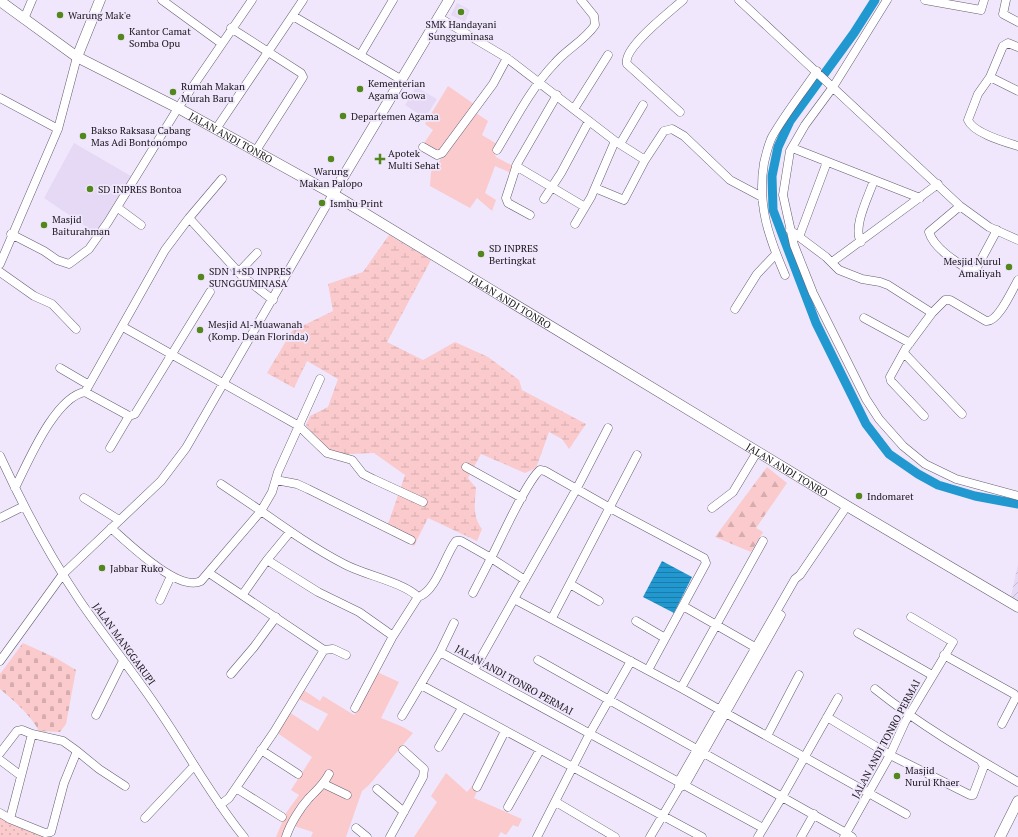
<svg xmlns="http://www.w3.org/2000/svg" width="1018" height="837" font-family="'PT Serif',serif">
  <defs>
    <pattern id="industrial-furrows" width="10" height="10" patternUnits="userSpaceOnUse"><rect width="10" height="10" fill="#e5d9f5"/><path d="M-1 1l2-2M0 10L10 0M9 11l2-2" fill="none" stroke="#c4b9d1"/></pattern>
    <pattern id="forest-firs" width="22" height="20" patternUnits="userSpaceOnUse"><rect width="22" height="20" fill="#facacd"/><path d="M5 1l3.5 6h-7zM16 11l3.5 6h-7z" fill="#d6adaf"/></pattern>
    <pattern id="wetland-marsh" width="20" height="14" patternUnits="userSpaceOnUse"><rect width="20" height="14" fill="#facacd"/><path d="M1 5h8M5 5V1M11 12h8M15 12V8" fill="none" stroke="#d6adaf"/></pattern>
    <pattern id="cemetery-stones" width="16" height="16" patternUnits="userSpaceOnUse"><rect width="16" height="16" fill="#facacd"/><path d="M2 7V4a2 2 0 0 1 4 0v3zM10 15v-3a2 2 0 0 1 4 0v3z" fill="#d6adaf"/></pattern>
    <pattern id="park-dots" width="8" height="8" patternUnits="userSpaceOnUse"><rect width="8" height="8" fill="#facacd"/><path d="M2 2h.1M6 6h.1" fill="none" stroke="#d6adaf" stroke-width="1.8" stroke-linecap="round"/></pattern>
    <pattern id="water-rules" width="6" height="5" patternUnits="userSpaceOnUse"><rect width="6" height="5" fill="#2298d1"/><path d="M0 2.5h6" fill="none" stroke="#1d7ba9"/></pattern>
  </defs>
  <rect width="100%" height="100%" fill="#f0e7fc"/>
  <!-- built -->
  <path fill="#e5d9f5" d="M457,3L470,10L465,22L451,15Z
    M416,87L437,99L425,118L405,105Z
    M74,143L136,179L100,236L44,198Z"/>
  <!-- industrial -->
  <path fill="url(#industrial-furrows)" d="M1018,564V600L1011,596Z"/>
  <!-- grass -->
  <path fill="#facacd" d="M448,86L474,104L439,152L424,143L433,130L425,124Z
    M476,113L488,121L482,135L497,144L494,151L496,157L513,166L511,173L495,166L485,193L496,200L492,211L477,198L470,208L430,186L431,172Z
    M377,672L399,682L381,718L403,727L413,733L369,785L362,791L346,837H311L313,832L294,826L290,837H276L286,813L299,795L291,790L312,757L276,732L289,712L318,731L328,714L297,698L302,689L320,701L323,696L354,715Z
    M446,773L467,792L472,786L478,789L474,798L522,819L518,827L513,825L506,835L501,832L498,837H414L437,802L431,796Z"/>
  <!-- forest -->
  <path fill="url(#forest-firs)" d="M767,467L787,483L756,528L763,532L751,552L715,537Z"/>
  <!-- wetland -->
  <path fill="url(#wetland-marsh)" d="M389,235L431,260L387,342L423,360L455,342L488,357L519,380L522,390L586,424L569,449L562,439L549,432L536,468L525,473L481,454L468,478L476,488C475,503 472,516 482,529L477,541L428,518L414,546L387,527L405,475L374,453L327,455L306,425L310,416L328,407L338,379L307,361L294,388L267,373L292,331L333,311L328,284L363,272Z"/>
  <!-- cemetery -->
  <path fill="url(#cemetery-stones)" d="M23,643L56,658L76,670L66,724L60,732L39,731C30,714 14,701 0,689V674Z"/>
  <!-- park -->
  <path fill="url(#park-dots)" d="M0,816L43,836V837H0Z"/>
  <!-- water -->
  <path fill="url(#water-rules)" d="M662,561L692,577L674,613L643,597Z"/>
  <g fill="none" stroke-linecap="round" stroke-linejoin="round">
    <!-- canal -->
    <path stroke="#2298d1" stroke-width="9" d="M875,0L854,33L790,121L778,147L772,176L773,210L816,323L866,424L889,454L918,474L938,485L975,496L1018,504"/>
    <!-- minor casing -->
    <g stroke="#655d6f" stroke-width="9">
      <path id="minor" d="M162,0L221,43
        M739,0L960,206L989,227L1018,240
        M887,0L833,87L805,125L790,151L783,195L794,245L813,293L866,399L879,419L903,446L925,464L956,479L1018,496
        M925,0L981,10L984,0
        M1006,0L1003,14L1018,22
        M293,16L402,80
        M438,17L507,58L615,141L645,160L664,131L672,129L684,136L730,180L762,197
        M24,19L32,0
        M231,28L301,73L303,77L255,152
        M1018,47L1008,43L1003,46L990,77L978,94L968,120C973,133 1005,142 1018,146
        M361,54L393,0
        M990,77L1018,91
        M0,98L58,129
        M574,109L608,55
        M680,112L627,64C622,48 671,11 683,0
        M216,129L303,0
        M620,144L643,105
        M423,147L437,155L442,153L493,84L507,58
        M795,149L920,198
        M497,150C515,120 531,88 555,63C567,49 584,41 595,25L594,16L581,0
        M516,166L585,207
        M595,188L624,200L645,160
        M544,199L561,173L589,121
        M960,206L929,232C934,249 958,263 971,271H975L997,230
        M118,208L141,225
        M530,215L508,203L506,198L517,164L557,95
        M189,218L242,276L273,300
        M575,224L591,197L615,141
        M790,230L826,257L839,270L862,279L880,282L888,285L932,313L945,300H950L986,321C998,323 1012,290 1018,280
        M11,234L44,251L57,260L69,264L89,249L108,222L178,108L252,0
        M799,237L827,162
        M861,242C852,227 869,196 874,180
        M832,262L938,184
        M0,264L58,129L77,57
        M0,272L34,296L52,304L76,329
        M239,272L257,253
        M785,275C769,238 757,205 764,163C766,155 768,145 772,137C785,114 802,93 817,71
        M735,309L757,274L776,254
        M864,318L910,343
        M123,327L299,426L327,453L352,460L363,474L373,479L423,502
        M904,353L962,414
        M60,368L89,385
        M85,392L129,416L135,414L210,292
        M924,416L891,381L890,377L906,348L932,313
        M608,428L577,488L514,599L681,688L906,814
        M110,448L129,416
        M0,456C23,506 49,555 80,601C106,639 135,674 160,712C188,753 212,798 244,837
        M466,467L522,498
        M276,480L297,484L308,489L411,540
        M221,484L261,511L272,492L278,472L320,379
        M15,488C28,462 55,397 85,392L165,250L189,218L222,179
        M84,498L119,520
        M712,508L733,492L757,452
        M0,518L24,506
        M111,528C128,543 179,593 201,581L261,511C288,530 315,549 344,564C364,575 403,582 418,597L393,636L359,612L318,592L267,560
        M209,573L324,650L274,732L229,798L220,805
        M525,580L491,558C501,539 526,482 540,470L545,471L610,508L704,558L706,563L648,670
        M570,584L599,601
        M243,594L267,560L290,532
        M418,597C436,592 445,555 456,541H461L491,558L473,593
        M160,600L171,576
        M683,606L760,650
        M552,618L637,455
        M636,621L665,638
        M858,633L932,675
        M324,650L333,649L346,655
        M440,652L454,623
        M944,655L1014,694L1016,697L1002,724
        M538,660L782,797L838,698
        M0,661L63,574L161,481L186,448L333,194
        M474,670L514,599
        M231,674L254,647L276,617
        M421,685L702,837
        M681,688L763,541
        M875,689C920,725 968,753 1018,782
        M355,708L393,636
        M96,715L123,661
        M402,716L440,652L763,828
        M827,717L890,755L970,795H973L984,766L982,763
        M32,734L63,741L77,751
        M767,736L799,675
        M439,747L462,708
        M261,750L298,774
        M0,753L17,731L22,730L32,734L10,819
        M0,760L20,775
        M324,784L347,795
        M477,787L505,731
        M236,788L282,817
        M679,788V781L795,579L800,575L847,506
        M377,789L404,812
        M556,802L615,837
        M508,807L540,750
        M0,813L10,819L45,833L51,832L64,783L77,751L99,769L125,786
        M145,818L194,766
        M356,828L367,837
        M286,837C290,824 300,808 309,798C317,790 324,784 329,774
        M390,837L423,777L424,769L403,750
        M537,837L590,733L631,661
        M650,837L679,788L685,785L781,615
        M758,837L782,797L846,833L844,837
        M801,837L814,814
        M852,837L846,833L890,755L905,722L953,642L911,617"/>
    </g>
    <!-- tertiary casing -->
    <g stroke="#655d6f" stroke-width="11">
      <g id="tertiary">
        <path id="s1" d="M0,1L77,57L178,108L333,194L847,506L1018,607"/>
        <path d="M77,57L100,0"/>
        <path d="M333,194L449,0"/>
        <path d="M1000,837L1018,801"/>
      </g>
    </g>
    <!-- minor -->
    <use href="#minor" stroke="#fff" stroke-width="8"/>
    <!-- tertiary -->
    <use href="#tertiary" stroke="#fff" stroke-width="10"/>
  </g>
  <!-- markers -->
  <g fill="#53871e" stroke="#f0e7fc" stroke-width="1.5">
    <circle cx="461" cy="12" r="4"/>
    <circle cx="60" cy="15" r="4"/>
    <circle cx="121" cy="37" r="4"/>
    <circle cx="360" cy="89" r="4"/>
    <circle cx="173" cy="92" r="4"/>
    <circle cx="343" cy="116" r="4"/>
    <circle cx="83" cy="136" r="4"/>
    <circle cx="331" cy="159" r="4"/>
    <path d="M378 153h4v4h4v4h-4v4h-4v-4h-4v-4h4z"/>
    <circle cx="90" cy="189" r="4"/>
    <circle cx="322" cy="203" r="4"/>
    <circle cx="44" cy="225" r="4"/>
    <circle cx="481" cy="254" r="4"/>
    <circle cx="1009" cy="267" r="4"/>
    <circle cx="201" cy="277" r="4"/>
    <circle cx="200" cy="330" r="4"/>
    <circle cx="859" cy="496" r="4"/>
    <circle cx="102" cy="568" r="4"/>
    <circle cx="897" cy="776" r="4"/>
  </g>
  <g text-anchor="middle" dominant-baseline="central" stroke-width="3.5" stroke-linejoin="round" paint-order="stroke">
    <!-- poi labels -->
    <g font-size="10" fill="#18141b" stroke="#f0e7fc" text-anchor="start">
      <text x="68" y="15">Warung Mak'e</text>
      <text x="461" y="24" text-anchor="middle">SMK Handayani<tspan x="461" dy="12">Sungguminasa</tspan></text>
      <text x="129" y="31">Kantor Camat<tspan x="129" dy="12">Somba Opu</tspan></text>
      <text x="368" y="83">Kementerian<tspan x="368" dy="12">Agama Gowa</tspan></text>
      <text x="181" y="86">Rumah Makan<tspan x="181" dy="12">Murah Baru</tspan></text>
      <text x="351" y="116">Departemen Agama</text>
      <text x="91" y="130">Bakso Raksasa Cabang<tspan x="91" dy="12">Mas Adi Bontonompo</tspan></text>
      <text x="388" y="153">Apotek<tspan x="388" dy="12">Multi Sehat</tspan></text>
      <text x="331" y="171" text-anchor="middle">Warung<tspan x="331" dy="12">Makan Palopo</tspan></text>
      <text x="98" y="189">SD INPRES Bontoa</text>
      <text x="330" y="203">Ismhu Print</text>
      <text x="52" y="219">Masjid<tspan x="52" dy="12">Baiturahman</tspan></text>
      <text x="489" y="248">SD INPRES<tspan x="489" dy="12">Bertingkat</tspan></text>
      <text x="1001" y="261" text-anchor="end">Mesjid Nurul<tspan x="1001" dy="12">Amaliyah</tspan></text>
      <text x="209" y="271">SDN 1+SD INPRES<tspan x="209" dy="12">SUNGGUMINASA</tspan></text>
      <text x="208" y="324">Mesjid Al-Muawanah<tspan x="208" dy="12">(Komp. Dean Florinda)</tspan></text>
      <text x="867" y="496">Indomaret</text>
      <text x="110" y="568">Jabbar Ruko</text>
      <text x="905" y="770">Masjid<tspan x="905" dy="12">Nurul Khaer</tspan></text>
    </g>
    <!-- street labels -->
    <g font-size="10" fill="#18141b" stroke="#f0e7fc">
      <text stroke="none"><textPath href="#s1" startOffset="269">JALAN ANDI TONRO</textPath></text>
      <text stroke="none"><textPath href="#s1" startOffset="593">JALAN ANDI TONRO</textPath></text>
      <text stroke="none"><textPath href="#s1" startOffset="917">JALAN ANDI TONRO</textPath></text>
      <text transform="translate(124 644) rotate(54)">JALAN MANGGARUPI</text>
      <text transform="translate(514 680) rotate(29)">JALAN ANDI TONRO PERMAI</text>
      <text transform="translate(886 739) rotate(-62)">JALAN ANDI TONRO PERMAI</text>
    </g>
  </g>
</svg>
